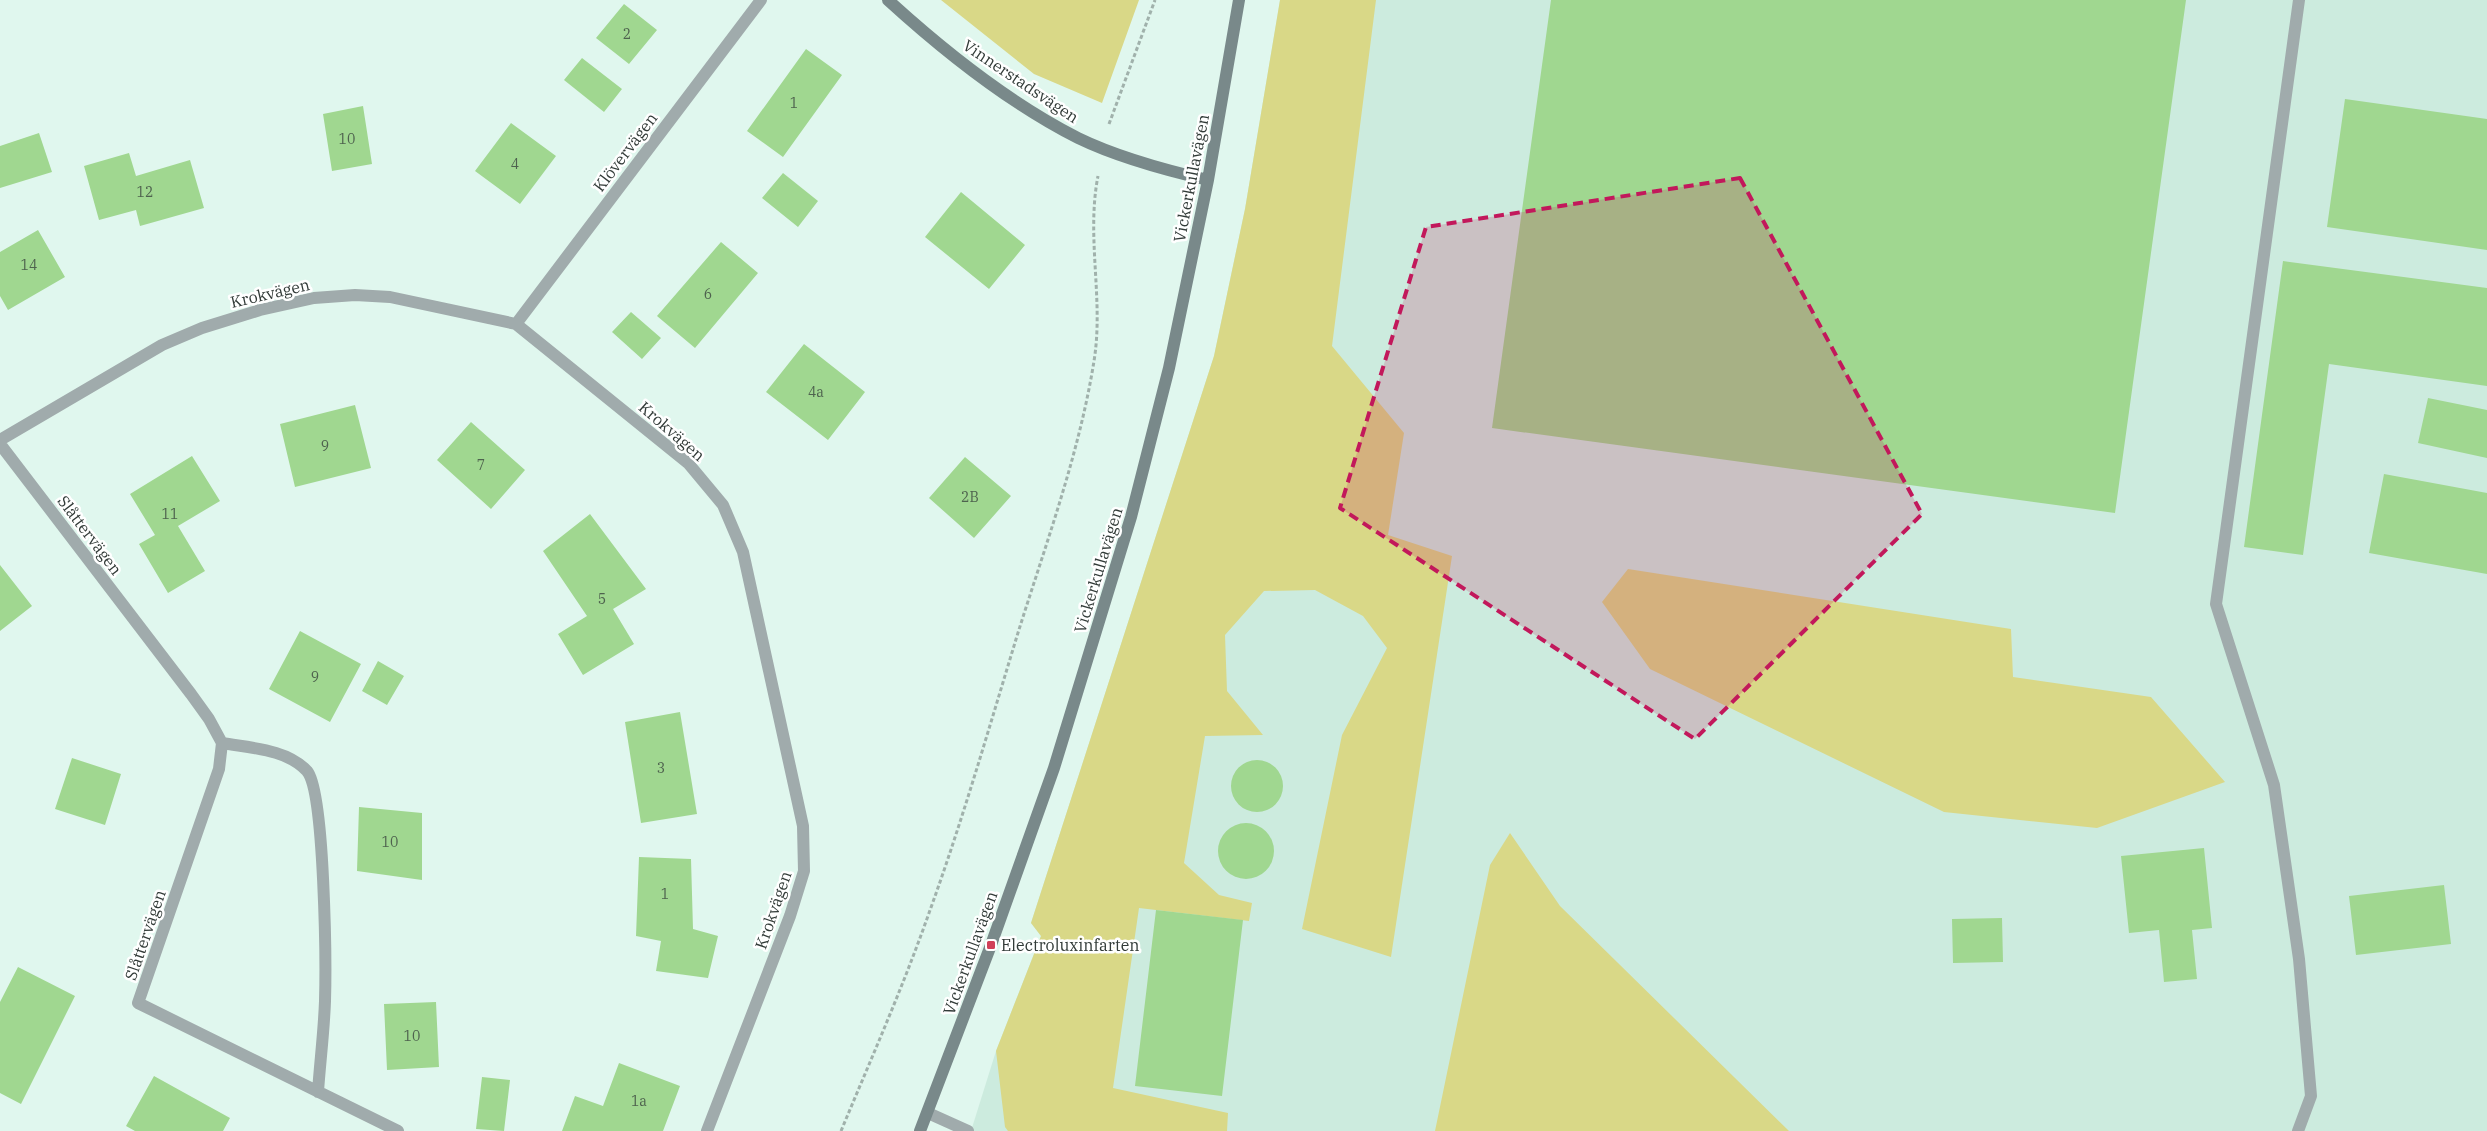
<svg xmlns="http://www.w3.org/2000/svg" width="2487" height="1131" font-family="'IBM Plex Serif',serif">
  <rect width="100%" height="100%" fill="#e0f7ee"/>
  <!-- built -->
  <path fill="#ccebde" d="M1280,0H2487V1131H971L996,1051L1041,936L1031,923L1214,356L1245,209Z"/>
  <!-- green -->
  <path fill="#d9d887" d="M941,0H1139L1102,103L1034,74Z
    M1280,0H1376L1332,346L1404,433L1388,535L1452,556L1391,957L1302,929L1342,735L1387,648L1363,616L1315,590L1264,591L1225,635L1227,691L1263,735L1205,736L1184,863L1219,895L1252,903L1249,921L1139,908L1113,1088L1228,1113L1227,1131H1008L1005,1127L996,1051L1041,936L1031,923L1214,356L1245,209Z
    M1628,569L2011,629L2013,677L2151,697L2225,782L2097,828L1944,812L1650,669L1602,602Z
    M1510,833L1560,906L1789,1131H1435L1490,865Z"/>
  <!-- building -->
  <path fill="#a0d790" d="M1551,0H2186L2115,513L1492,428Z
    M624,4L657,30L629,64L596,38Z
    M806,49L842,75L783,157L747,131Z
    M582,58L622,89L604,112L564,80Z
    M2345,99L2487,119V250L2327,227Z
    M363,106L372,164L332,171L323,114Z
    M511,123L556,156L520,204L475,171Z
    M39,133L52,172L0,188V146Z
    M129,153L136,176L190,160L204,208L140,226L136,210L99,220L84,166Z
    M783,173L818,201L798,227L762,198Z
    M961,192L1025,245L989,289L925,237Z
    M38,230L65,277L8,310L0,296V252Z
    M721,242L758,273L695,348L657,316Z
    M2283,261L2487,288V386L2329,364L2303,555L2244,547Z
    M631,312L661,338L642,359L612,332Z
    M804,344L865,392L828,440L766,392Z
    M2428,398L2487,410V458L2418,443Z
    M355,405L371,468L295,487L280,424Z
    M471,422L525,470L491,509L437,460Z
    M192,456L220,501L178,526L205,571L168,593L139,544L155,535L130,494Z
    M965,457L1011,496L974,538L929,498Z
    M2384,474L2487,493V574L2369,553Z
    M590,514L646,589L613,609L634,644L583,675L558,634L587,616L543,551Z
    M0,565L32,606L0,631Z
    M300,631L361,664L330,722L269,689Z
    M378,661L404,676L387,705L362,691Z
    M680,712L697,814L641,823L625,722Z
    M72,758L121,774L105,825L55,809Z
    M1231 786a26 26 0 1 1 52 0a26 26 0 1 1-52 0Z
    M359,807L422,813V880L357,871Z
    M1218 851a28 28 0 1 1 56 0a28 28 0 1 1-56 0Z
    M2204,848L2212,928L2192,930L2197,979L2164,982L2159,930L2129,933L2121,856Z
    M639,857L691,859L693,929L718,936L708,978L656,971L661,941L636,936Z
    M2444,885L2451,944L2356,955L2349,896Z
    M1156,910L1243,920L1222,1096L1135,1086Z
    M2002,918L2003,962L1953,963L1952,919Z
    M18,967L75,996L21,1104L0,1093V1002Z
    M436,1002L439,1067L387,1070L384,1004Z
    M619,1063L680,1086L663,1131H562L575,1096L603,1106Z
    M154,1076L230,1118L223,1131H135L126,1126Z
    M482,1077L510,1080L504,1131L476,1129Z"/>
  <g fill="none" stroke-linecap="round" stroke-linejoin="round">
    <!-- path -->
    <path stroke="#a0b1ab" stroke-width="3" stroke-dasharray="4 2.5" stroke-linecap="butt" d="M1109,124L1155,0
      M841,1131C871,1059 903,987 929,913C962,822 989,728 1017,636C1045,546 1079,455 1094,361C1104,300 1086,237 1098,176"/>
    <!-- street -->
    <path stroke="#a0abac" stroke-width="12" d="M516,324L761,0
      M0,440L162,345L202,328L260,310L314,298L355,295L390,297L516,324L688,463L723,505L743,552L803,826L804,871L790,916L707,1131
      M0,444L191,694L209,719L222,743L219,769L138,1003L398,1131
      M222,743C250,748 287,749 307,771C325,792 326,966 325,1001C324,1031 320,1062 318,1092
      M928,1113L968,1131
      M2298,1131L2311,1096L2299,959L2274,785L2216,604L2299,0"/>
    <!-- secondary -->
    <path stroke="#79898a" stroke-width="12" d="M888,0C945,52 1009,103 1078,138C1115,156 1169,171 1208,180
      M920,1131L991,945L1054,768L1131,517L1169,368L1208,180L1239,0"/>
  </g>
  <!-- marked area -->
  <path fill="#c2185b" fill-opacity="0.2" stroke="#c2185b" stroke-width="4" stroke-dasharray="10 6" stroke-linejoin="round" d="M1740,178L1922,514L1695,739L1340,508L1426,227Z"/>
  <!-- markers -->
  <rect fill="#d04058" stroke="#fff" stroke-width="2" x="986" y="940" width="10" height="10" rx="2.5"/>
  <g text-anchor="middle" dominant-baseline="central" stroke-width="5" stroke-linejoin="round" paint-order="stroke">
    <!-- number labels -->
    <g font-size="14" fill="#4e624e">
      <text x="627" y="34">2</text>
      <text x="794" y="103">1</text>
      <text x="347" y="139">10</text>
      <text x="515" y="164">4</text>
      <text x="145" y="192">12</text>
      <text x="29" y="265">14</text>
      <text x="708" y="294">6</text>
      <text x="816" y="392">4a</text>
      <text x="325" y="446">9</text>
      <text x="481" y="465">7</text>
      <text x="970" y="497">2B</text>
      <text x="170" y="514">11</text>
      <text x="602" y="599">5</text>
      <text x="315" y="677">9</text>
      <text x="661" y="768">3</text>
      <text x="390" y="842">10</text>
      <text x="665" y="894">1</text>
      <text x="412" y="1036">10</text>
      <text x="639" y="1101">1a</text>
    </g>
    <!-- street labels -->
    <g font-size="16" fill="#323b38" stroke="#fff">
      <text transform="translate(1021 81) rotate(34)">Vinnerstadsvägen</text>
      <text transform="translate(625 152) rotate(-53)">Klövervägen</text>
      <text transform="translate(1191 178) rotate(-79)">Vickerkullavägen</text>
      <text transform="translate(270 293) rotate(-13)">Krokvägen</text>
      <text transform="translate(672 431) rotate(41)">Krokvägen</text>
      <text transform="translate(90 535) rotate(53)">Slåttervägen</text>
      <text transform="translate(1098 570) rotate(-73)">Vickerkullavägen</text>
      <text transform="translate(773 910) rotate(-71)">Krokvägen</text>
      <text transform="translate(145 935) rotate(-71)">Slåttervägen</text>
      <text transform="translate(970 953) rotate(-70)">Vickerkullavägen</text>
    </g>
    <!-- poi labels -->
    <g font-size="16" fill="#323b38" stroke="#fff" text-anchor="start">
      <text x="1001" y="945">Electroluxinfarten</text>
    </g>
  </g>
</svg>
